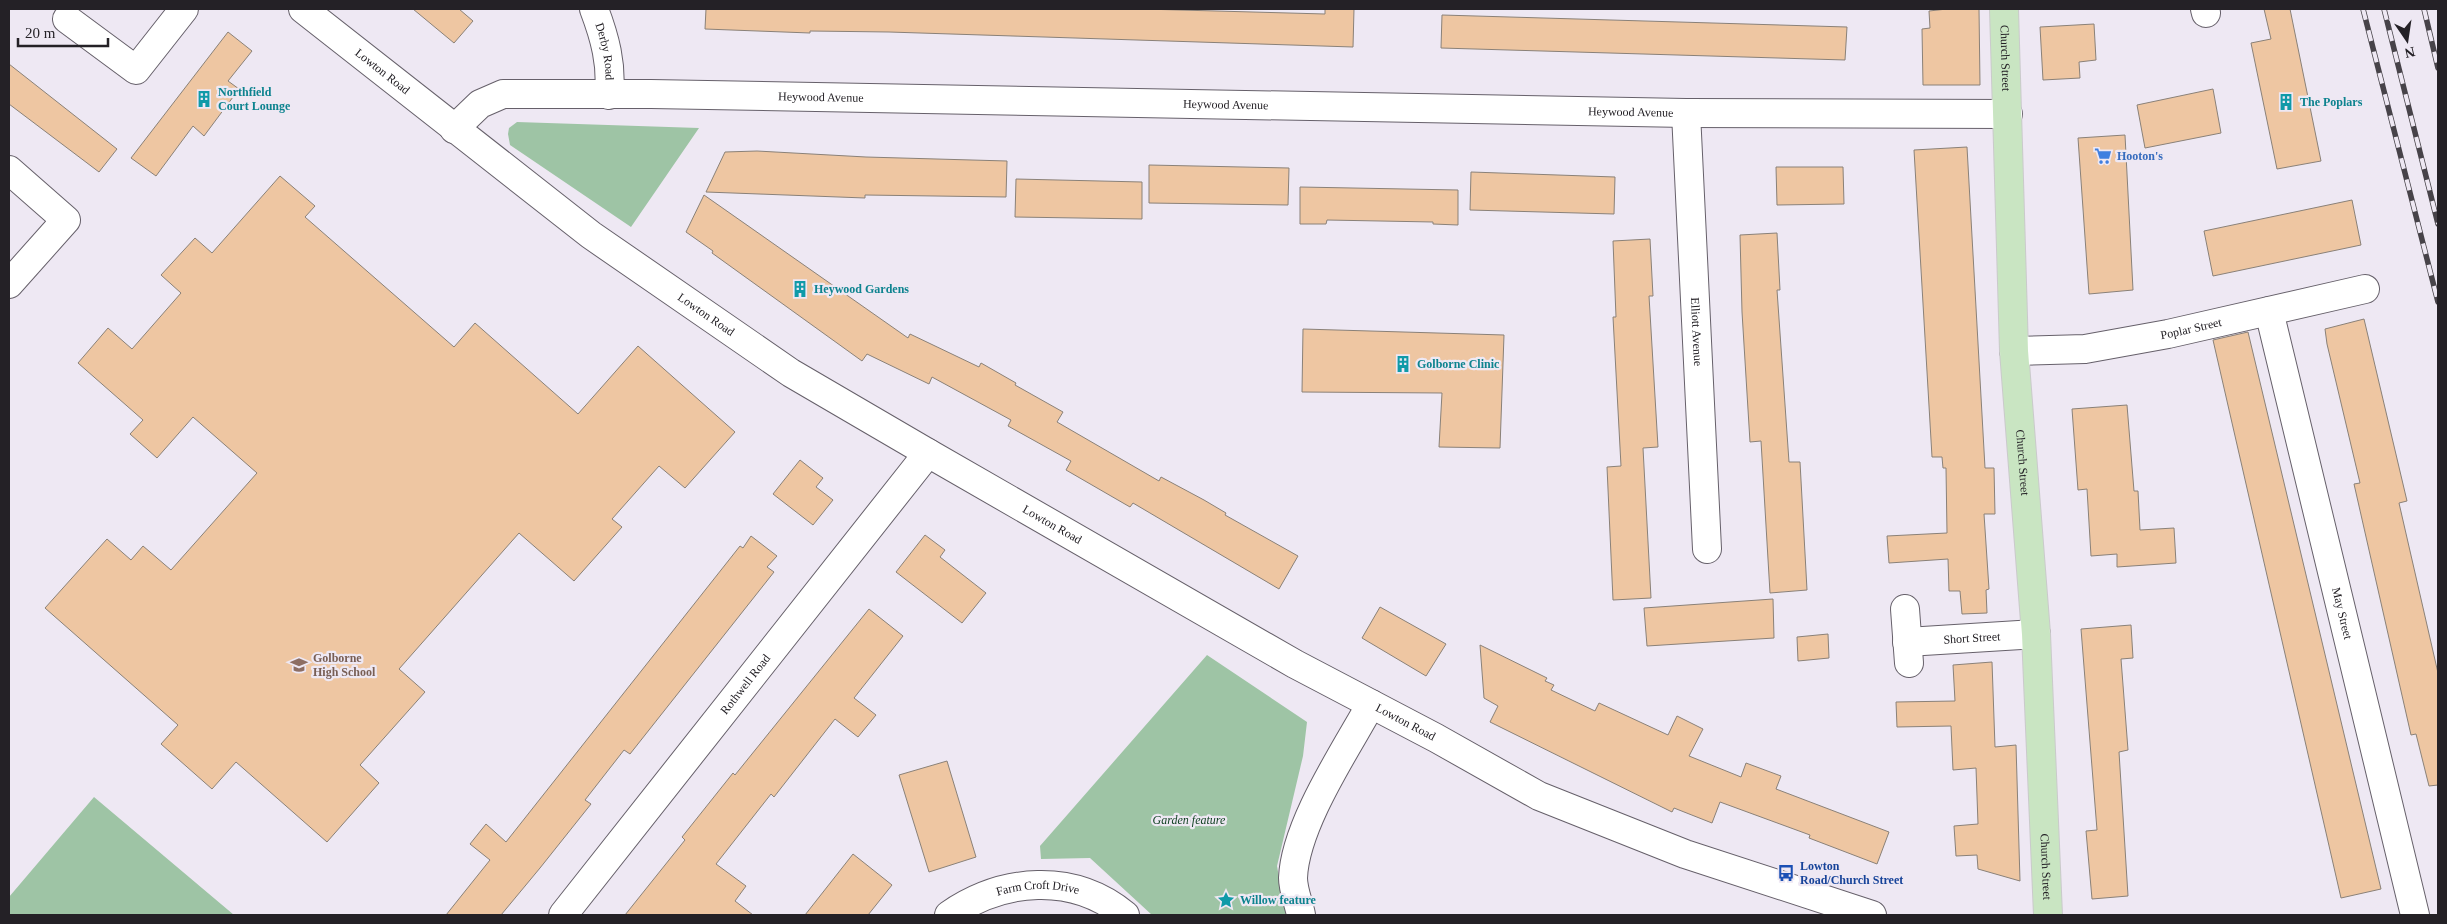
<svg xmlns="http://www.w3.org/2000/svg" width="2447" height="924" font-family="'Times New Roman',serif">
  <rect width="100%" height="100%" fill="#eee8f3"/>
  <!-- green -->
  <path fill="#9ec4a5" d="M517,122L699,128L631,227L510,145L508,134L509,128Z
    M1207,655L1307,722L1303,756L1277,866L1286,915H1152L1090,858L1041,859L1040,846Z
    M94,797L234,915H9V897Z"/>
  <!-- building -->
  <path fill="#eec6a2" stroke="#8a8178" d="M413,9H459L473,21L454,43Z
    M706,9H1143L1325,14V9H1354L1353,47L889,32L810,31V33L705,29Z
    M1947,9H1979L1980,85H1923L1922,29L1930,28L1929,11Z
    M2264,9H2290L2321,161L2277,169L2251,43L2271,39Z
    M1442,15L1847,27L1845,60L1441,48Z
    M2094,24L2096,60L2079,62L2080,78L2043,80L2040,27Z
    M228,32L252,51L228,81L239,89L204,136L193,126L156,176L131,158Z
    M9,64L117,149L99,172L9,104Z
    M2213,89L2221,133L2145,148L2137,105Z
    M2125,135L2133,290L2089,294L2078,138Z
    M1967,147L1985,468H1994L1995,514H1984L1989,589L1986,590L1987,613L1962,614L1960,591H1949L1948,559L1889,563L1887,536L1947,533L1946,468H1943L1942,457H1932L1914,150Z
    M757,151L866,157L1007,161L1006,197L865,195V198L706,192L725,152Z
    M1149,165L1289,168L1288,205L1149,203Z
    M1776,167H1843L1844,204L1777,205Z
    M1471,172L1615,177L1614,214L1470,210Z
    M280,176L315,206L305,217L454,347L475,323L578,414L638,346L735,432L685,488L659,466L612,519L622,527L574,581L519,533L399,669L425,692L360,765L379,783L327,842L236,762L212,789L161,744L178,725L45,608L107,539L131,560L143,546L171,570L257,473L193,417L157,458L130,434L143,420L78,363L108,328L132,349L181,293L161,275L195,238L212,253Z
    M1016,179L1142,182V219L1015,217Z
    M1300,187L1458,190V225L1433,224V222L1327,220L1326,224H1300Z
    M704,195L908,338L910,334L979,367L981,363L1016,383L1015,385L1063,412L1057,422L1159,481L1161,477L1204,500L1226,513L1225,515L1298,556L1279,589L1133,503L1130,507L1066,470L1071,461L1008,426L1011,420L932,377L929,384L867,354L862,361L712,253L713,251L686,232Z
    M2352,200L2361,245L2213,276L2204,231Z
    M1777,233L1780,290H1777L1789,462H1800L1807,590L1770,593L1761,441L1750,442L1742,312L1740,235Z
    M1650,239L1653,296H1649L1658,447L1643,448L1651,598L1613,600L1607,467L1621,466L1613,317H1616L1613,241Z
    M2364,319L2407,501L2399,503L2438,673V785L2429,786L2416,734L2411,735L2354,484L2360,483L2327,344L2325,329Z
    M1303,329L1504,335L1500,448L1439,447L1442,393L1302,392Z
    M2248,332L2381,889L2341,898L2213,340Z
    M2127,405L2134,491H2138L2140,530L2174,528L2176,563L2117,567V554L2091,556L2087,489L2078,490L2072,409Z
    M800,460L823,478L816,487L833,500L813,525L773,494Z
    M925,535L945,550L940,557L986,593L962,623L896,572Z
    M751,536L777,556L767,567L774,572L630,754L624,750L585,800L591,804L540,868L501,915H446L490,860L470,844L486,824L506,842L740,546L743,548Z
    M1773,599L1774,638L1647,646L1644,608Z
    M1380,607L1446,644L1426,676L1362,638Z
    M869,609L903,636L854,698L876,715L858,737L835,719L774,797L771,794L716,864L746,886L735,901L753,915H625L685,840L682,837L733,773L735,775Z
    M2131,625L2133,658L2121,659L2128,750L2119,752L2128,896L2092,899L2086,831L2097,830L2081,629Z
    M1828,634L1829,658L1798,661L1797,637Z
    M1480,645L1547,678L1545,681L1554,685L1551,690L1595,711L1599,703L1668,735L1677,716L1703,729L1689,756L1741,777L1746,763L1781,776L1776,789L1889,832L1877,864L1809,838L1810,835L1720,802L1712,823L1674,808L1672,812L1490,722L1498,706L1484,698Z
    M1992,662L1995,747L2016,745L2020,881L1978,869L1977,855L1956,856L1954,826L1978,824L1976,768L1953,770L1951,726L1897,727L1896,702L1955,701L1953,665Z
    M947,761L976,857L929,872L899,775Z
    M853,854L892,885L868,915H805Z"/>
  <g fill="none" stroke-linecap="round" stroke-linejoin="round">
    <!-- minor casing -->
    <g stroke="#66606a" stroke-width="30">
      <g id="minor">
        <path id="s1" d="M594,9C605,38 612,64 609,95"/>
        <path d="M2205,9L2206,13"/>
        <path d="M67,19L136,70L184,9"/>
        <path id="s2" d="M1686,113L1707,549"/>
        <path id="s3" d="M454,129L480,104L503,94H651L1686,113L2008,114"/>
        <path d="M9,170L66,220L9,284"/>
        <path id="s4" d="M2269,311L2415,915"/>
        <path id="s5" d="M2014,351L2085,349L2168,334L2365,289"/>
        <path d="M1905,609L1909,663"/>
        <path id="s6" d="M1907,642L2036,634"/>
        <path id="s7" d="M563,915L928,453"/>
        <path id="s8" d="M949,915C1003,878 1073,872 1125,915"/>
        <path d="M1301,915C1299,904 1293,890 1293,878C1295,825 1345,751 1371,704"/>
      </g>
    </g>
    <!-- secondary casing -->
    <g stroke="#66606a" stroke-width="30">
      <g id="secondary">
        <path id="s9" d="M303,9L591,235L791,373L928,453L1295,664L1436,738L1539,796L1685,854L1872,915"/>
      </g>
    </g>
    <!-- primary casing -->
    <g stroke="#cacacb" stroke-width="30">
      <g id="primary">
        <path id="s10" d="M2004,9L2014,351L2036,634L2048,915"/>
      </g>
    </g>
    <!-- minor -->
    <use href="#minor" stroke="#fff" stroke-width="28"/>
    <!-- secondary -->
    <use href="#secondary" stroke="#fff" stroke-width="28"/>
    <!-- primary -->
    <use href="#primary" stroke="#c9e5c2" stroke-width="28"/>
    <!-- rail casing -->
    <g stroke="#474349" stroke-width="5.5">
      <path id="rail" d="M2363,9L2438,302
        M2384,9L2438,224
        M2424,9L2438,68"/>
    </g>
    <!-- rail -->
    <use href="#rail" stroke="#eee8f3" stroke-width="4" stroke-dasharray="11" stroke-linecap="butt"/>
  </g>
  <!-- icons -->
  <defs>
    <g id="building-bare" transform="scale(1.35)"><path d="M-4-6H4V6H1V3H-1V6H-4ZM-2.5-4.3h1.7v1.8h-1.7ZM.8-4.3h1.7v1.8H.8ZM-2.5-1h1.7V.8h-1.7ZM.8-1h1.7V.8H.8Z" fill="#0f9aa8" stroke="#eee8f3" stroke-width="2.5" paint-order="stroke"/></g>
    <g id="supermarket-bare" transform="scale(1.35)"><path d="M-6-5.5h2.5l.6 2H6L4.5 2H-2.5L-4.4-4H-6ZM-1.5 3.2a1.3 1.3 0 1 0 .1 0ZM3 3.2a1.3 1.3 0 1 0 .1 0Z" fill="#3f7fe0" stroke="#eee8f3" stroke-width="2.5" paint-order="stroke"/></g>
    <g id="school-bare" transform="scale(1.35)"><path d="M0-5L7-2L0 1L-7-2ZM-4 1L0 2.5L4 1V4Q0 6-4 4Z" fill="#8d6e63" stroke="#eee8f3" stroke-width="2.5" paint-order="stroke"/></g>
    <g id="bus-bare" transform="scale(1.35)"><path d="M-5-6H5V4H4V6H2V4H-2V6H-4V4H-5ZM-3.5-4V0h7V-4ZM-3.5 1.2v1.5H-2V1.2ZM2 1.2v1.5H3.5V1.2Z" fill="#1a4fb4" stroke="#eee8f3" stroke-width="2.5" paint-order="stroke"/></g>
    <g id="sight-bare" transform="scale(1.35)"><path d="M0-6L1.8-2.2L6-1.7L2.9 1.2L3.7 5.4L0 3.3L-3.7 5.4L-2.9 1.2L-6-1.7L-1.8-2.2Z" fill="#0f9aa8" stroke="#eee8f3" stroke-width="2.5" paint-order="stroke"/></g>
  </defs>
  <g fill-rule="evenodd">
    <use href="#building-bare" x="204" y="99"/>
    <use href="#building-bare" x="2286" y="102"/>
    <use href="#supermarket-bare" x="2103" y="156"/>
    <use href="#building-bare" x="800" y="289"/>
    <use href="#building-bare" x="1403" y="364"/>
    <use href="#school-bare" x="299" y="665"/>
    <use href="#bus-bare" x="1786" y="873"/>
    <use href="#sight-bare" x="1226" y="900"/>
  </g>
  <g text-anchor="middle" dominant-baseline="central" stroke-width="4.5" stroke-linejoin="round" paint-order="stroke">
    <!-- street labels -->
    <g font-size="12" fill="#242126" stroke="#eee8f3">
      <text stroke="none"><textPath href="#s1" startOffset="44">Derby Road</textPath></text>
      <text stroke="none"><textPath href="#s10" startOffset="49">Church Street</textPath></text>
      <text stroke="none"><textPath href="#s9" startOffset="101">Lowton Road</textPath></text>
      <text stroke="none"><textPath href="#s3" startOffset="379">Heywood Avenue</textPath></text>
      <text stroke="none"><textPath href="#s3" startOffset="784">Heywood Avenue</textPath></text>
      <text stroke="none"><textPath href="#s3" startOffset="1189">Heywood Avenue</textPath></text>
      <text stroke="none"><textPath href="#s9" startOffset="506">Lowton Road</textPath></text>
      <text stroke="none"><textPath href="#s5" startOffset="179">Poplar Street</textPath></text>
      <text stroke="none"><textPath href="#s2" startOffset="219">Elliott Avenue</textPath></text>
      <text stroke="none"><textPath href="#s10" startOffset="454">Church Street</textPath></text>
      <text stroke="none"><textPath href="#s9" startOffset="911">Lowton Road</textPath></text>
      <text stroke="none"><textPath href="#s4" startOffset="311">May Street</textPath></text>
      <text stroke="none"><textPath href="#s6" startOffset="65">Short Street</textPath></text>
      <text stroke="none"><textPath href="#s7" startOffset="294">Rothwell Road</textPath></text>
      <text stroke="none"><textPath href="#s9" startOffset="1316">Lowton Road</textPath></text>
      <text stroke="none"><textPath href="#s10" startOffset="859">Church Street</textPath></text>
      <text stroke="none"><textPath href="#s8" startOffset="95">Farm Croft Drive</textPath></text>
    </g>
    <!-- culture labels -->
    <g font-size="12" font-weight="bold" fill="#0d838f" stroke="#eee8f3" text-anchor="start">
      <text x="218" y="92">Northfield<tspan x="218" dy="14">Court Lounge</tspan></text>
      <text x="2300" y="102">The Poplars</text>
      <text x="814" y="289">Heywood Gardens</text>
      <text x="1417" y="364">Golborne Clinic</text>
      <text x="1240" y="900">Willow feature</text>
    </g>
    <!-- shop labels -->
    <g font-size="12" font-weight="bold" fill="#366cbe" stroke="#eee8f3" text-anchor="start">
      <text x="2117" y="156">Hooton's</text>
    </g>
    <!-- education labels -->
    <g font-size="12" font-weight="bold" fill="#785e54" stroke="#eee8f3" text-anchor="start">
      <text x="313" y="658">Golborne<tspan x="313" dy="14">High School</tspan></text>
    </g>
    <!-- park labels -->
    <g font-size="12" font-style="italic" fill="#0b3d1d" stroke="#eee8f3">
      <text x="1189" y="820">Garden feature</text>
    </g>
    <!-- transit labels -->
    <g font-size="12" font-weight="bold" fill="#164399" stroke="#eee8f3" text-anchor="start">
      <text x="1800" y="866">Lowton<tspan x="1800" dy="14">Road/Church Street</tspan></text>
    </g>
  </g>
  <!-- border -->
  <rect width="2447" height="924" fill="none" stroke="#242126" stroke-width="20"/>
  <!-- north arrow -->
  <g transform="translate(2407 40) rotate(167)" stroke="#eee8f3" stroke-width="4" paint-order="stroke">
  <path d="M0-4L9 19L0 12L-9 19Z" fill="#242126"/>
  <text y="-8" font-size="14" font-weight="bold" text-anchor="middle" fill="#242126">N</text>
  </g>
  <!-- scale -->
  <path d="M18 38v8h90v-8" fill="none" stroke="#242126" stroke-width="2.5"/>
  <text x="25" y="38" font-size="15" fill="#242126" stroke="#eee8f3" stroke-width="4" paint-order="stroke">20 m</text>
</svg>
